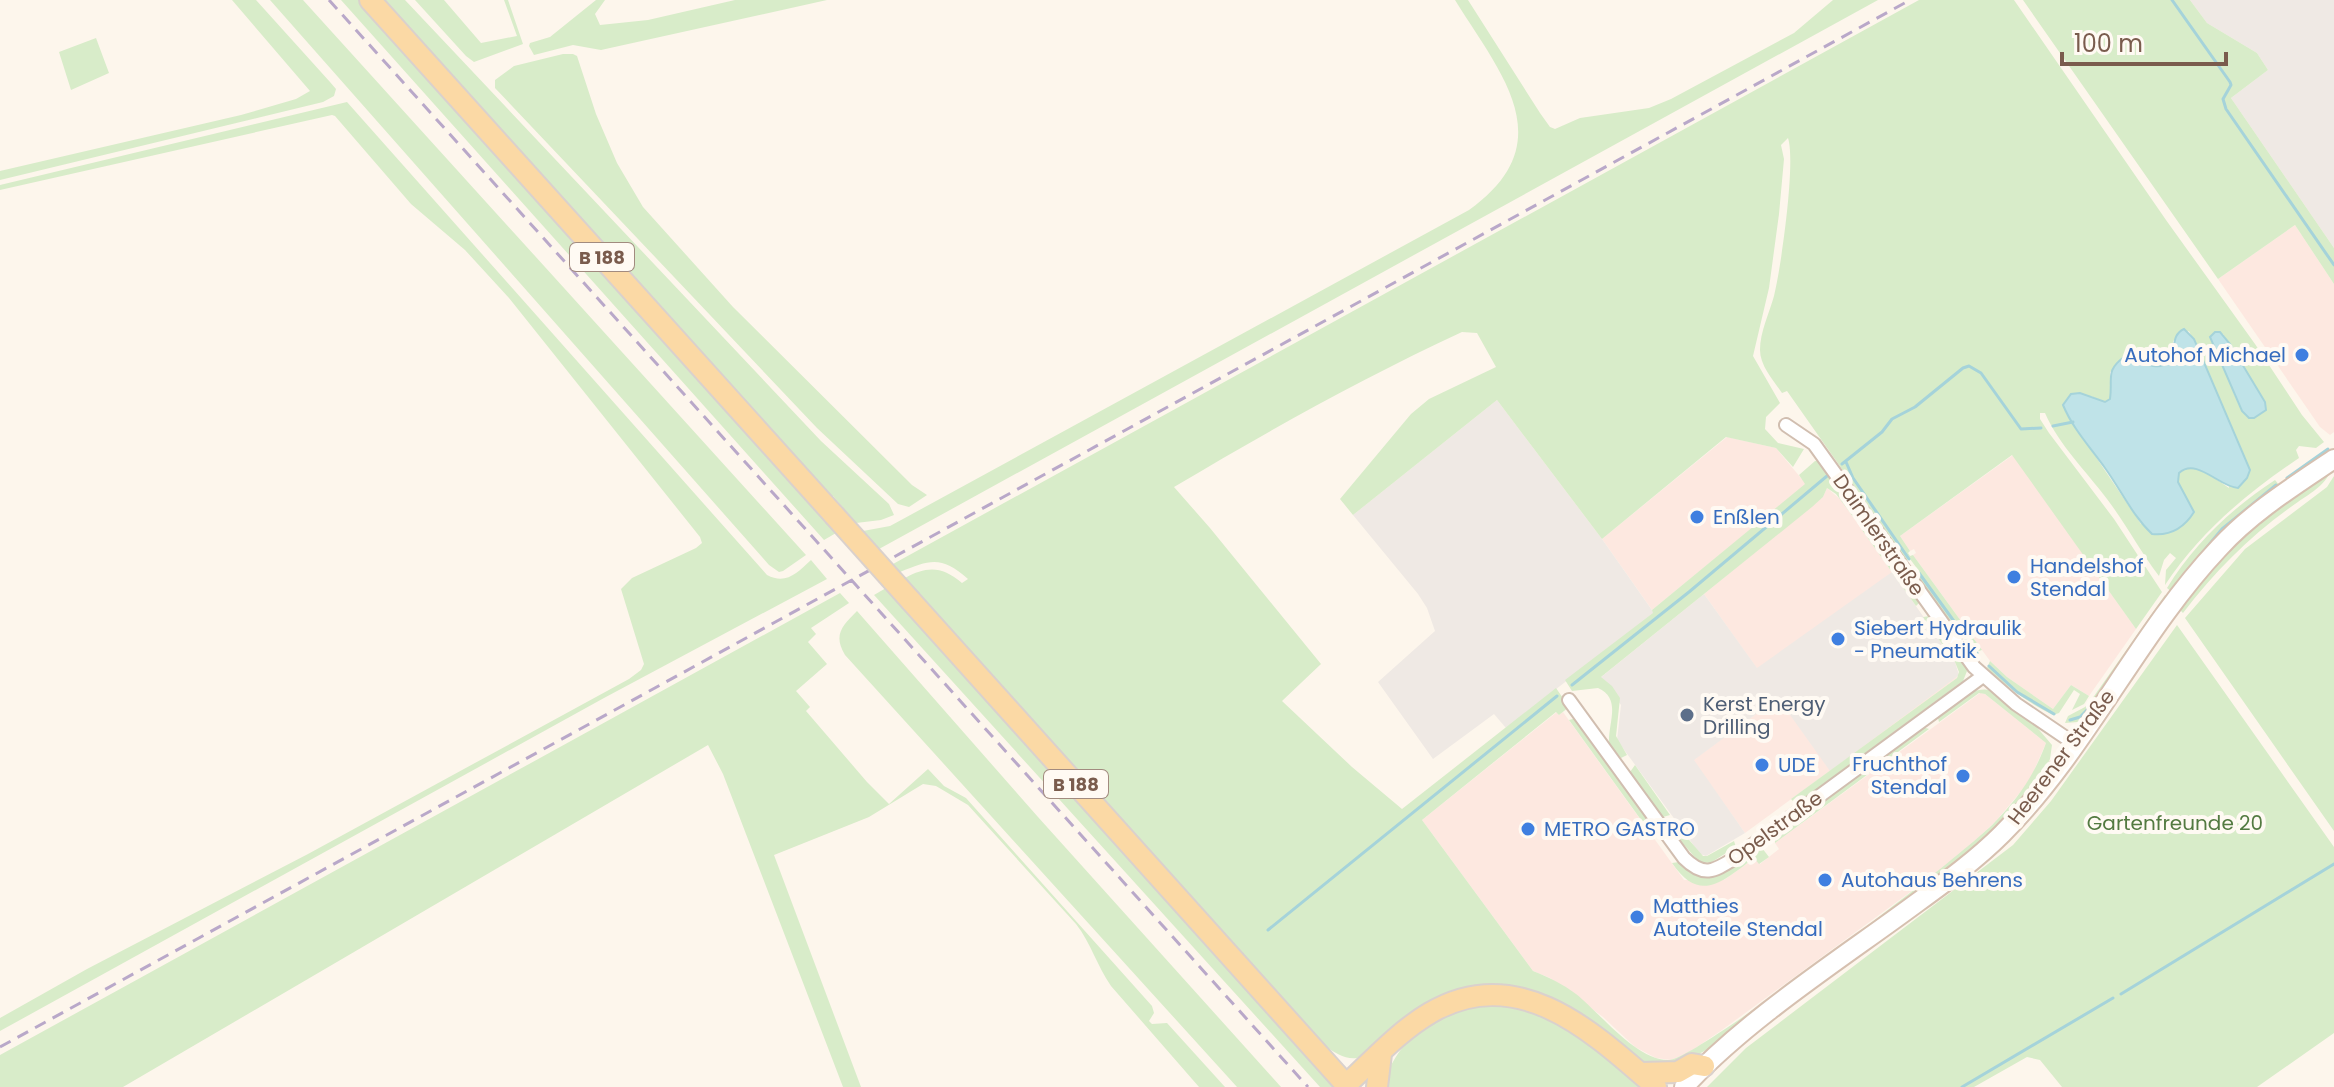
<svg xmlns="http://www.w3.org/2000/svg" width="2334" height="1087" font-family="Poppins,sans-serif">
  <rect width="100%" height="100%" fill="#fdf6ec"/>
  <!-- commercial -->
  <path fill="#fde8e0" d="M2295,225L2334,284V432L2330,435L2320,427L2218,279Z
    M1727,437L1776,448L1806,484L1652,610L1602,539Z
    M2013,455L2136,629L2089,696L2071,685L2053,709L2007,677L1990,661L1913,555L1916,553L1914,549L1910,551L1900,536Z
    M1827,488L1841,500L1955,662L1957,678L1745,833L1693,760L1778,698L1704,594L1823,497Z
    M1980,693L1985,694L2046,743L2029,782L1995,822L1954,860L1722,1030L1688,1053L1671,1060L1656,1058L1635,1047L1603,1017L1550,978L1533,971L1422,820L1557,712L1559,715L1563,712L1684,880H1724L1755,858L1760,864L1779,849L1775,843Z"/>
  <!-- industrial -->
  <path fill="#efe9e4" d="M2190,0H2334V248L2231,98L2268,70L2257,53L2207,23Z
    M1497,400L1602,539L1654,613L1506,728L1494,714L1433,759L1378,682L1435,631L1427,608L1418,594L1353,515Z
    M1892,572L1955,662L1959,675L1830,771L1778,698L1694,760L1745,833L1706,856L1700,854L1617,740L1621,705L1600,678L1704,594L1757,668Z"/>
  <!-- green -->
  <path fill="#d8ecc9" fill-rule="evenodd" d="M232,0H256L330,82L336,89L334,96L323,102L0,180V171L241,115L296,99L310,91Z
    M270,0H303L806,555L783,571L779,572L769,565Z
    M341,0H361L815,507L814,509L836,533L824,540Z
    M379,0H405L821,441L889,504L894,515L881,520L856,523L833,496L829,498Z
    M415,0H444L481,43L517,36L504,0H508L523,44L474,62L466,56Z
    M596,0H605L595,14L600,25L648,20L735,0H827L601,50L573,45L534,55L529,46L530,43L550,37Z
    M1455,0H1468L1540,113L1550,127L1555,129L1580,118L1649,108L1671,99L1794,33L1833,0H1878L879,549L863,531L890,526L903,519L1469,210C1564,142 1500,73 1455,0Z
    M1919,0H2014L2166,220L2255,344L2302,415L2324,442L2316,448L2299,446L2296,450L2299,458C2247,493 2200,532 2165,585L2166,570L2176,558L2170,553L2164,560L2159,576C2140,551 2126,524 2107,499C2086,471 2059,445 2045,413H2040V419L2049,433L2114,519L2162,592L2136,629L2012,455L1900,536L1910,551L1908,553L1910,556L1913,555L1982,650L1972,653L1916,575L1919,571L1910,559L1906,560L1787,391L1782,393C1774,381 1760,366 1760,350C1760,332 1769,314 1774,296C1781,268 1796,162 1788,138L1781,145L1784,159L1779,214L1769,288L1753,356L1780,403L1766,417L1765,429L1778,443L1804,449L1793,467L1776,448L1726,437L1602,539L1497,400L1353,515L1340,499L1411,414L1429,399L1496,367L1477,333L1462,332C1363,378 1268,431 1174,487L1210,528L1321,664L1282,701L1352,767L1402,809L1556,688L1569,707L1559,715L1556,712L1422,820L1533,971C1548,977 1563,984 1576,994C1600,1013 1637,1061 1669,1060C1700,1058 1961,857 1994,823C2018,798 2034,776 2046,743L1985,694L1979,693L1939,722L1938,718C1949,704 1971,686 1990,690L2035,725L2052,745L2050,759L2042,776L1984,844L1725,1038C1700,1053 1673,1076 1643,1063C1595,1027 1563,995 1502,987L1357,1058C1330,1062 1300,1019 1283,1000L929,610L931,608L905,578C927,566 942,566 962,583L968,579C942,556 931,559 900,572L893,564ZM2189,331L2212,380L2229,488C2215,479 2194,460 2179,473L2178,482L2188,503L2141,524L2069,417L2091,396L2104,402L2110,399V372L2135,359C2158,369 2172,371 2173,341ZM2223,334L2265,402L2255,418L2246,416C2229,391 2224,364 2223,334Z
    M2023,0H2190L2207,23L2257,53L2268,70L2231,98L2334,248V284L2295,225L2218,279Z
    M96,38L109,73L71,90L59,52Z
    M563,54H573L577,56L596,114L617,163L643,207L733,307L912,485L927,495L909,507L898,504L817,428L495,88V80L514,66Z
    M347,102L767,575C786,585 797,573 811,560L827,579L604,698L0,1031V1018L87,969L308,854L629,679L641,670L644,664L621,589L632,578L696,548L702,543L700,537L509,298L465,250L411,204L335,116L332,115L0,190V185Z
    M1815,461H1819L1858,514L1854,518L1836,494L1827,488L1823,497L1812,507L1601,677L1612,686L1620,698L1616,736L1627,755L1621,758L1609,743C1608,722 1622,699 1598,688L1572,691L1565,680L1653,613L1652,610L1805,484L1799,475Z
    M2331,470C2325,486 2309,494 2295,504C2251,535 2216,570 2183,613L2181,611L2180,604L2235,538Z
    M2334,476V831L2185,618L2245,549L2327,487Z
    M2275,480L2280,486L2173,593L2167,588C2193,545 2233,507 2275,480Z
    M1866,527L1920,602L1916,606L1862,530Z
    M886,588L913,619L916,618L1334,1087H1320L874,595Z
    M840,593L849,603L811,628L816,634L808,642L827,664L796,691L810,707L806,711L867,782L889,804L928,769L944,786L966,798L1152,1006L1154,1013L1149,1021L1152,1024L1167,1023L1225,1087H1199L1111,986C1097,966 1091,943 1076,924L968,805L936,786L923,784L869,817L774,855L861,1087H843L723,774L708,745L123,1087H0V1055Z
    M2165,595L2167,597L2087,714L2078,722L2065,723L2068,716L2085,707L2092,699Z
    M857,611L1038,817L1281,1087H1237L845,655C833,635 842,626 857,611Z
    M1930,616L1965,664L1967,671L1963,681L1799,802H1794L1791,799L1957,678L1959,672L1955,662L1923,617Z
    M2177,625L2334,847V1033L2257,1087H2062L2040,1060L2027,1057L1974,1087H1707L1746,1048L2013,845L2051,801Z
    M1990,661L2007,677L2053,709L2071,685L2089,696L2084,704L2072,710L2080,694L2074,690L2059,713L2053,715C2028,703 2007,687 1987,668Z
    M1576,718L1645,816L1647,820L1644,824L1569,720Z
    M1923,727L1929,729L1775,843V836Z
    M1635,765L1670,815L1663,817L1630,772Z
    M1677,826L1703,856H1707L1734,841L1736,847L1710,863L1699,862L1673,832Z
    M1757,848H1762L1769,857L1759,864L1754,858C1722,882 1700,904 1672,863L1679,862C1706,895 1732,867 1757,848Z
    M1492,1004C1551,1009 1598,1045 1639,1087H1384C1395,1034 1443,1012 1492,1004Z"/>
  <!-- water -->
  <path fill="#bfe3e8" stroke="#a5d3da" stroke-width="2" d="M2184,329L2194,339L2250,470L2247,478L2238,488C2219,487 2197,457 2179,473L2178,482L2194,512C2184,528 2171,536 2152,534C2132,515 2121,490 2105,468C2090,447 2073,429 2063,405L2071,394L2080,393L2105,402L2110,399C2113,378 2105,371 2124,357C2136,359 2157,373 2168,362C2178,352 2169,336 2184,329Z
    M2215,332H2220L2230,344L2265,402L2266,410L2254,418H2249L2242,411L2210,337Z"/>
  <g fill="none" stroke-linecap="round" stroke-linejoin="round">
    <!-- stream -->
    <path stroke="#a5d3da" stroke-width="3" d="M2172,0L2230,82L2231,85L2223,99L2226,109L2334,265
      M2053,426L2073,422
      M1846,462L1853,478L1909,559
      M1842,464L1882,432L1892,419L1915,407L1963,368L1969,366L1981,373L2021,429L2041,428
      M2287,478L2328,449
      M1919,573L1977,653
      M2174,587L2222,529L2276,485
      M1989,666L2017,692L2054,714
      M1572,685L1689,592L1827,476
      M2070,720L2080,717L2091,706
      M1268,930L1557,696
      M2121,994L2334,864
      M1962,1087L2113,998"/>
    <!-- minor casing -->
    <g stroke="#d1beb0" stroke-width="16">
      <path id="minor" d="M1786,425L1814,444L1974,667L2016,704L2075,744
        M1569,700L1684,858C1704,878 1714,871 1735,858L1983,676"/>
    </g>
    <!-- secondary casing -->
    <g stroke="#d6c0b0" stroke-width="22">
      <path id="secondary" d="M1684,1087C1748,1018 1841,959 1918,902C1947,881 1977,859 2002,834C2087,749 2137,635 2219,548C2252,512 2294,486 2334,459"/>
    </g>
    <!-- primary casing -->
    <g stroke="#dad1cd" stroke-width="24">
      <path id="primary" d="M370,0L834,515
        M911,601L1348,1087
        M1641,1073L1678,1072L1692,1064L1704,1066
        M1346,1085C1372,1061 1399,1031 1430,1013C1518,961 1593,1032 1656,1087
        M1377,1087L1381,1054"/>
    </g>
    <!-- minor -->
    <use href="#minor" stroke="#fff" stroke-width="12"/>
    <!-- secondary -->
    <use href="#secondary" stroke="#fff" stroke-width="18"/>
    <!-- primary -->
    <use href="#primary" stroke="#fbd9a5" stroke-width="20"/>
    <!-- rail -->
    <path stroke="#b9a8c9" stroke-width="3" stroke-dasharray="12 8" stroke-linecap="butt" d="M329,0L1308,1087
      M0,1047L1910,0"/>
    <!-- primary-bridge casing -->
    <g stroke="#dad1cd" stroke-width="24" stroke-linecap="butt">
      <path id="primary-bridge" d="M834,515L911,601"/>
    </g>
    <!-- primary-bridge -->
    <use href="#primary-bridge" stroke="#fbd9a5" stroke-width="20"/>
  </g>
  <!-- markers -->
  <g fill="#3f7fe0" stroke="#fffaf3" stroke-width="3">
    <circle cx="2302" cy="355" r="8"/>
    <circle cx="1697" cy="517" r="8"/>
    <circle cx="2014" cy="577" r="8"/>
    <circle cx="1838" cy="639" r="8"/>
    <circle cx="1762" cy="765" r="8"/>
    <circle cx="1963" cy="776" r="8"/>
    <circle cx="1528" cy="829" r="8"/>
    <circle cx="1825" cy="880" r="8"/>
    <circle cx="1637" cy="917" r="8"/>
  </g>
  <circle fill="#5c6f8a" stroke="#fffaf3" stroke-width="3" cx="1687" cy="715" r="8"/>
  <g text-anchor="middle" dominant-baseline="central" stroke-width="8" stroke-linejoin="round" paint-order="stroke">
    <!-- shield labels -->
    <g fill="#fffaf3" stroke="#a28b7f" stroke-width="2">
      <rect x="570" y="243" width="64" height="28" rx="6"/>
      <rect x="1044" y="770" width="64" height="28" rx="6"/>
    </g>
    <g font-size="18" font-weight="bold" fill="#7a5c4d">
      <text x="602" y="257">B 188</text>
      <text x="1076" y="784">B 188</text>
    </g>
    <!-- shop labels -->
    <g font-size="20" fill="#366cbe" stroke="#fffaf3" text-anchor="start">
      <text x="2286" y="355" text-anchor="end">Autohof Michael</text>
      <text x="1713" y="517">Enßlen</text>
      <text x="2030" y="566">Handelshof<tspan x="2030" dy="23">Stendal</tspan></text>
      <text x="1854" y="628">Siebert Hydraulik<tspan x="1854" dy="23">- Pneumatik</tspan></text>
      <text x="1947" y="764" text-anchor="end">Fruchthof<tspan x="1947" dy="23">Stendal</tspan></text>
      <text x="1778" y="765">UDE</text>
      <text x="1544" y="829">METRO GASTRO</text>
      <text x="1841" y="880">Autohaus Behrens</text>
      <text x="1653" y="906">Matthies<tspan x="1653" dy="23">Autoteile Stendal</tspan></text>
    </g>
    <!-- street labels -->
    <g font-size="20" fill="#7a5c4d" stroke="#fffaf3">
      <text transform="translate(1879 535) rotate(55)">Daimlerstraße</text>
      <text transform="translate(2061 757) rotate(-53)">Heerener Straße</text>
      <text transform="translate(1775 828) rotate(-36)">Opelstraße</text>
    </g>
    <!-- service labels -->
    <g font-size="20" fill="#4e5e75" stroke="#fffaf3" text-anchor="start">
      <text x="1703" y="704">Kerst Energy<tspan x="1703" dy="23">Drilling</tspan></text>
    </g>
    <!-- park labels -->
    <g font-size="20" fill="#537a41" stroke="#fffaf3">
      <text x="2175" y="823">Gartenfreunde 20</text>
    </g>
  </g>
  <!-- scale -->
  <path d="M2062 52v12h164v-12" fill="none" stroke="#7a5c4d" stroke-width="4"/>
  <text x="2074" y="52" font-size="24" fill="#7a5c4d" stroke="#fffaf3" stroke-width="6" paint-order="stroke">100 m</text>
</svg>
